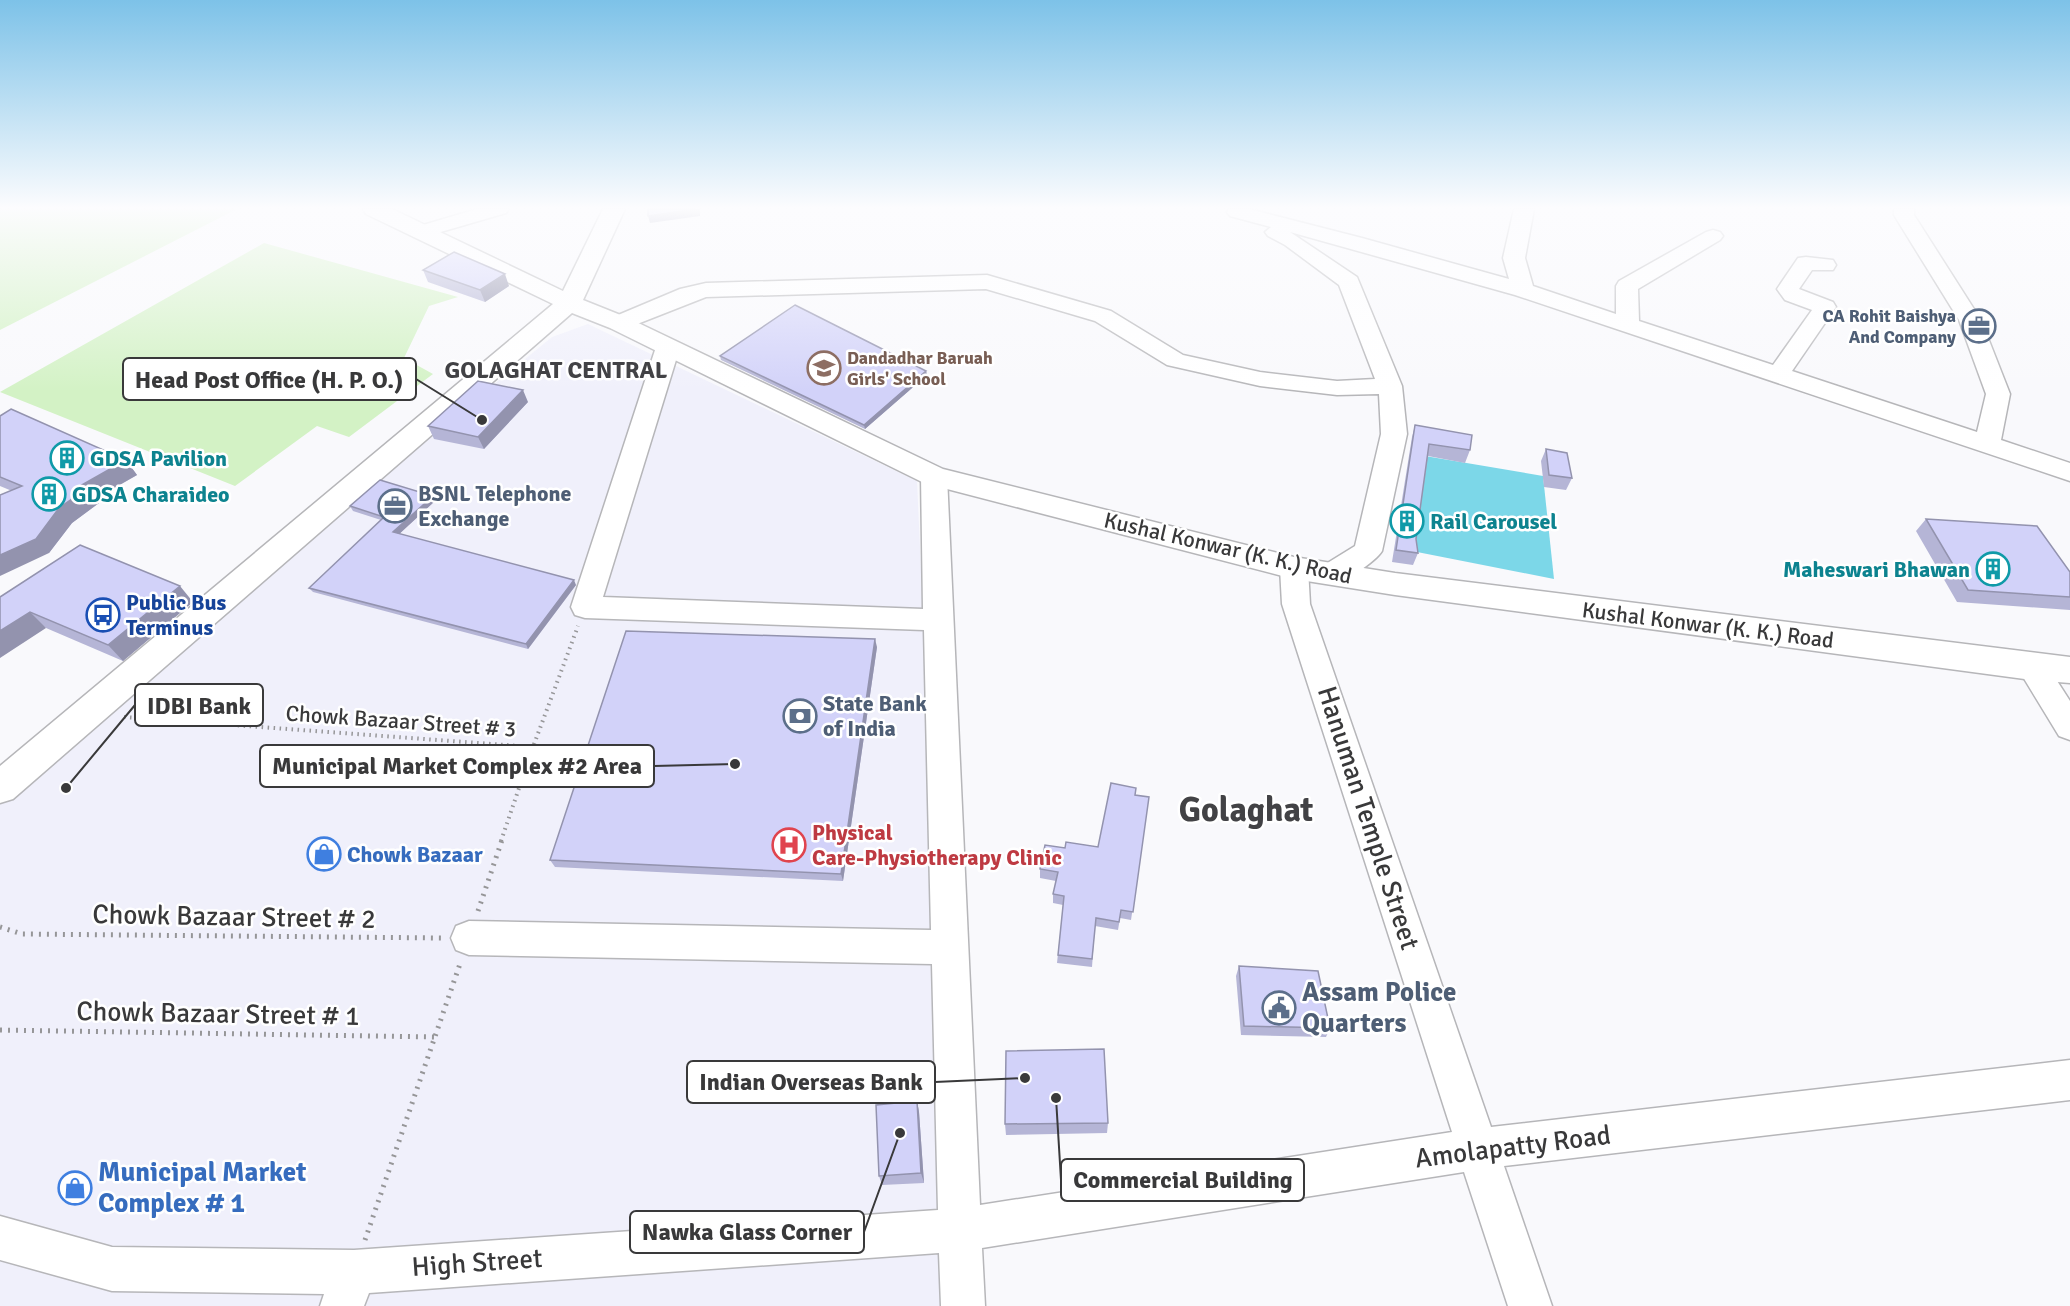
<svg xmlns="http://www.w3.org/2000/svg" width="2070" height="1306" font-family="Signika,sans-serif">
  <rect width="100%" height="100%" fill="#f9f9fc"/>
  <!-- built -->
  <path fill="#f0f0fb" d="M588,324L917,481L954,1306H0V788L552,337Z"/>
  <!-- green -->
  <path fill="#d3f2c5" d="M0,209H237L0,330Z
    M264,243L458,297L429,306L404,358L433,374L349,437L317,426L235,486L0,392Z"/>
  <!-- water -->
  <path fill="#7cd7e8" d="M1425,456L1543,476L1554,579L1412,551Z"/>
  <g fill="none" stroke-linecap="round" stroke-linejoin="round">
    <!-- minor casing -->
    <g stroke="#b6b6b9" stroke-width="3">
      <path id="minor" d="M477,209H509L506,213L420,238L413,236L410,232L413,228Z
        M1229,209H1249L1362,238L1509,279L1503,258L1514,209H1534L1525,258L1533,286L1616,314V286L1619,281L1706,232L1713,230L1720,232L1723,236L1720,240L1638,289L1639,321L1773,365L1812,310L1785,300L1777,289L1798,258L1806,257L1833,260L1836,265L1833,270H1812L1799,289L1833,302L1836,307L1792,371L1977,432L1986,394L1959,320L1894,215V209H1914V215L1981,320L2010,394L2001,440L2070,463V481L1515,295L1290,232L1357,277L1402,386L1407,434L1382,551C1376,561 1342,585 1330,584C1327,584 1324,582 1321,581L1317,574L1321,567L1355,546L1381,434L1379,394L1337,395L1260,386L1167,365L1095,321L986,289L706,297L627,328L619,330L611,328L608,323L611,318L680,289L706,283L987,275L1111,311L1183,355L1260,372L1337,381L1375,379L1339,285L1285,245L1268,236L1265,232L1271,227L1230,216L1227,212Z
        M668,340L676,342L680,347L603,597L923,609L921,476L925,470L934,467L943,470L947,476L980,1205L1452,1132L1282,604L1280,568L1284,561L1294,558L1304,561L1308,568L1310,604L1491,1127L2070,1060V1100L1504,1166L1552,1306H1508L1464,1172L982,1248L985,1306H941L939,1253L369,1293L364,1306H320L324,1294L112,1291L0,1260V1216L112,1247L354,1250L938,1210L932,964L469,955L456,950L451,938L456,926L469,921L931,930L924,630L585,618L575,615L571,607L656,347L660,342Z
        M2032,655L2043,659L2070,701V740L2059,736L2017,667L2021,659Z"/>
    </g>
    <!-- major casing -->
    <g stroke="#b6b6b9" stroke-width="3">
      <path id="major" d="M363,209H392L563,291L603,209H625L583,300L628,318L943,469L1294,557L1395,573L2070,657V683L2032,680L1395,595L1294,579L924,483L610,328L572,313L13,799L0,803V766L553,304L366,214Z"/>
    </g>
    <!-- path-far1 -->
    <path stroke="#969698" stroke-width="4" stroke-dasharray="1.5 4.5" stroke-linecap="butt" d="M124,717L533,747
      M501,841L533,747L578,626"/>
    <!-- path -->
    <path stroke="#969698" stroke-width="5" stroke-dasharray="2 6" stroke-linecap="butt" d="M478,911L502,840
      M0,927L22,934L442,938
      M0,1030L435,1037
      M365,1240L461,961"/>
    <!-- minor -->
    <use href="#minor" fill="#fff" fill-rule="evenodd"/>
    <!-- major -->
    <use href="#major" fill="#fff" fill-rule="evenodd"/>
  </g>
  <!-- wall -->
  <path fill="#b5b5d6" d="M423,270L509,286L485,302L428,282Z
    M720,356L926,371L927,375L865,429L721,360Z
    M528,402L484,449L434,439L428,426Z
    M0,416L126,460L137,475L95,499L99,503L72,523L49,553L12,491L0,486Z
    M1415,425L1470,450L1465,463L1428,456L1416,539L1418,553L1413,565L1392,562L1412,437Z
    M1546,449L1572,478L1566,490L1544,487L1541,461Z
    M433,496L435,501L399,534L576,585L528,649L313,592L309,588L381,520L353,511L350,506Z
    M1926,519L2070,572V610L1957,602L1916,531Z
    M0,597L193,602L123,661L46,628Z
    M877,647L843,881L555,867L550,860Z
    M1135,795L1149,797L1131,920L1120,918L1118,930L1095,926L1092,967L1057,963L1063,905L1053,903V894L1056,881L1040,878V869L1065,848L1098,847Z
    M1239,966L1330,1028L1326,1037L1241,1035L1236,976Z
    M917,1101L919,1112L924,1183L882,1185L879,1176Z
    M1108,1123L1107,1133L1006,1135L1005,1124Z"/>
  <!-- shaded-wall -->
  <path fill="#9393ae" d="M696,209H700V216L650,223L648,216Z
    M505,274L509,286L485,302L480,290Z
    M926,371L927,375L865,429L864,425Z
    M523,390L528,402L484,449L478,437Z
    M126,460L137,475L95,499L99,503L72,523L49,553L0,576V555L59,508L80,486Z
    M433,496L435,501L396,537L393,532Z
    M574,580L576,585L528,649L526,644Z
    M180,586L193,602L123,661L108,645Z
    M30,612L46,628L0,658V631Z
    M875,639L877,647L843,881L841,874Z
    M917,1101L919,1112L924,1183L921,1173Z"/>
  <!-- building -->
  <path fill="#d2d2f9" stroke="#9393ae" stroke-width="1.5" d="M648,209H696L648,216Z
    M454,252L505,274L480,290L423,270Z
    M795,305L926,371L864,425L720,356Z
    M478,381L523,390L478,437L428,426Z
    M11,409L126,460L80,486L86,489L59,508L36,539L0,555V495L22,486L0,477V416Z
    M1415,425L1472,435L1470,450L1429,444L1416,539L1418,553L1396,550Z
    M1546,449L1567,453L1572,478L1549,475Z
    M380,480L433,496L393,532L574,580L526,644L309,588L384,517L350,506Z
    M1926,519L2037,526L2070,572V597L1968,590Z
    M80,545L180,586L108,645L30,612L0,631V597Z
    M626,631L875,639L841,874L550,860Z
    M1111,783L1136,788L1135,795L1149,797L1133,912L1121,910L1119,922L1096,918L1092,959L1058,955L1064,896L1053,894L1058,872L1040,869L1045,845L1065,848L1066,842L1098,847Z
    M1239,966L1318,971L1330,1028L1244,1026Z
    M1104,1049L1108,1123L1005,1124L1006,1051Z
    M917,1101L921,1173L879,1176L876,1105Z"/>
  <!-- sky -->
  <linearGradient id="sky" x2="0" y2="1"><stop stop-color="#7dc2e8"/><stop offset="0.53" stop-color="#fcfcfe"/><stop offset="1" stop-color="#fcfcfe" stop-opacity="0"/></linearGradient>
  <rect width="2070" height="392" fill="url(#sky)"/>
  <!-- icons -->
  <defs>
    <g id="office-ring" transform="scale(1.725)"><circle r="9.5" fill="#fff" stroke="#5c6f8a" stroke-width="1.5"/><path d="M-6-3h4V-5.5h4V-3h4V5H-6ZM-1-4.5V-3h2v-1.5ZM-6 0V1H6V0Z" fill="#5c6f8a"/></g>
    <g id="school-ring" transform="scale(1.725)"><circle r="9.5" fill="#fff" stroke="#8d6e63" stroke-width="1.5"/><path d="M0-5L7-2L0 1L-7-2ZM-4 1L0 2.5L4 1V4Q0 6-4 4Z" fill="#8d6e63"/></g>
    <g id="building-ring" transform="scale(1.725)"><circle r="9.5" fill="#fff" stroke="#0f9aa8" stroke-width="1.5"/><path d="M-4-6H4V6H1V3H-1V6H-4ZM-2.5-4.3h1.7v1.8h-1.7ZM.8-4.3h1.7v1.8H.8ZM-2.5-1h1.7V.8h-1.7ZM.8-1h1.7V.8H.8Z" fill="#0f9aa8"/></g>
    <g id="bus-ring" transform="scale(1.725)"><circle r="9.5" fill="#fff" stroke="#1a4fb4" stroke-width="1.5"/><path d="M-5-6H5V4H4V6H2V4H-2V6H-4V4H-5ZM-3.5-4V0h7V-4ZM-3.5 1.2v1.5H-2V1.2ZM2 1.2v1.5H3.5V1.2Z" fill="#1a4fb4"/></g>
    <g id="bank-ring" transform="scale(1.725)"><circle r="9.5" fill="#fff" stroke="#5c6f8a" stroke-width="1.5"/><path d="M-6-4H6V4H-6ZM0-2.3a2.3 2.3 0 1 0 0 4.6a2.3 2.3 0 1 0 0-4.6Z" fill="#5c6f8a"/></g>
    <g id="hospital-ring" transform="scale(1.725)"><circle r="9.5" fill="#fff" stroke="#e0444e" stroke-width="1.5"/><path d="M-5-5h3v3.5h4V-5h3V5h-3V1.5h-4V5h-3Z" fill="#e0444e"/></g>
    <g id="shop-ring" transform="scale(1.725)"><circle r="9.5" fill="#fff" stroke="#3f7fe0" stroke-width="1.5"/><path d="M-5-2.5h2.3a2.7 3.5 0 0 1 5.4 0H5L5.5 6h-11ZM-1.5-2.5h3a1.5 2.3 0 0 0-3 0Z" fill="#3f7fe0"/></g>
    <g id="civic-ring" transform="scale(1.725)"><circle r="9.5" fill="#fff" stroke="#5c6f8a" stroke-width="1.5"/><path d="M-.6-6.5H3V-4.5H.6V-3L4-1V1h2V6H-6V1h2V-1L-.6-3ZM-1.2 2.5V6h2.4V2.5Z" fill="#5c6f8a"/></g>
  </defs>
  <g fill-rule="evenodd">
    <use href="#office-ring" x="1979" y="326"/>
    <use href="#school-ring" x="824" y="368"/>
    <use href="#building-ring" x="67" y="458"/>
    <use href="#building-ring" x="49" y="494"/>
    <use href="#office-ring" x="395" y="506"/>
    <use href="#building-ring" x="1407" y="521"/>
    <use href="#building-ring" x="1993" y="569"/>
    <use href="#bus-ring" x="103" y="615"/>
    <use href="#bank-ring" x="800" y="716"/>
    <use href="#hospital-ring" x="789" y="845"/>
    <use href="#shop-ring" x="324" y="854"/>
    <use href="#civic-ring" x="1279" y="1008"/>
    <use href="#shop-ring" x="75" y="1188"/>
  </g>
  <g text-anchor="middle" dominant-baseline="central" stroke-width="5" stroke-linejoin="round" paint-order="stroke">
    <!-- far-service labels -->
    <g font-size="18" font-weight="bold" fill="#4e5e75" stroke="#fff" text-anchor="end">
      <text x="1956" y="316">CA Rohit Baishya<tspan x="1956" dy="21">And Company</tspan></text>
    </g>
    <!-- far-education labels -->
    <g font-size="18" font-weight="bold" fill="#785e54" stroke="#fff" text-anchor="start">
      <text x="847" y="358">Dandadhar Baruah<tspan x="847" dy="21">Girls' School</tspan></text>
    </g>
    <!-- culture labels -->
    <g font-size="22" font-weight="bold" fill="#0d838f" stroke="#fff" text-anchor="start">
      <text x="90" y="458">GDSA Pavilion</text>
      <text x="72" y="494">GDSA Charaideo</text>
      <text x="1430" y="521">Rail Carousel</text>
      <text x="1970" y="569" text-anchor="end">Maheswari Bhawan</text>
    </g>
    <!-- service labels -->
    <g font-size="22" font-weight="bold" fill="#4e5e75" stroke="#fff" text-anchor="start">
      <text x="418" y="493">BSNL Telephone<tspan x="418" dy="25">Exchange</tspan></text>
      <text x="823" y="703">State Bank<tspan x="823" dy="25">of India</tspan></text>
    </g>
    <!-- street labels -->
    <g font-size="22" fill="#39393a" stroke="#fff">
      <text transform="translate(1228 548) rotate(13)">Kushal Konwar (K. K.) Road</text>
      <text transform="translate(1708 625) rotate(7)">Kushal Konwar (K. K.) Road</text>
      <text transform="translate(401 721) rotate(4)">Chowk Bazaar Street # 3</text>
    </g>
    <!-- transit labels -->
    <g font-size="22" font-weight="bold" fill="#164399" stroke="#fff" text-anchor="start">
      <text x="126" y="602">Public Bus<tspan x="126" dy="25">Terminus</tspan></text>
    </g>
    <!-- health labels -->
    <g font-size="22" font-weight="bold" fill="#be3a42" stroke="#fff" text-anchor="start">
      <text x="812" y="832">Physical<tspan x="812" dy="25">Care-Physiotherapy Clinic</tspan></text>
    </g>
    <!-- shop labels -->
    <g font-size="22" font-weight="bold" fill="#366cbe" stroke="#fff" text-anchor="start">
      <text x="347" y="854">Chowk Bazaar</text>
    </g>
    <!-- far-district labels -->
    <g font-size="24" font-weight="bold" fill="#424245" stroke="#fff">
      <text x="556" y="370">GOLAGHAT CENTRAL</text>
    </g>
    <!-- near-street labels -->
    <g font-size="27" fill="#39393a" stroke="#fff">
      <text transform="translate(1368 818) rotate(72)">Hanuman Temple Street</text>
      <text transform="translate(234 917) rotate(1)">Chowk Bazaar Street # 2</text>
      <text transform="translate(218 1014) rotate(1)">Chowk Bazaar Street # 1</text>
      <text transform="translate(1513 1147) rotate(-7)">Amolapatty Road</text>
      <text transform="translate(477 1263) rotate(-4)">High Street</text>
    </g>
    <!-- near-service labels -->
    <g font-size="27" font-weight="bold" fill="#4e5e75" stroke="#fff" text-anchor="start">
      <text x="1302" y="992">Assam Police<tspan x="1302" dy="31">Quarters</tspan></text>
    </g>
    <!-- near-shop labels -->
    <g font-size="27" font-weight="bold" fill="#366cbe" stroke="#fff" text-anchor="start">
      <text x="98" y="1172">Municipal Market<tspan x="98" dy="31">Complex # 1</tspan></text>
    </g>
    <!-- town labels -->
    <g font-size="34" font-weight="bold" fill="#424245" stroke="#fff">
      <text x="1246" y="810">Golaghat</text>
    </g>
  </g>
  <!-- callouts -->
  <path fill="none" stroke="#39393a" stroke-width="2" d="M482 420L416 379M66 788L135 705M735 764L654 766M1025 1078L935 1082M1056 1098L1061 1180M900 1133L864 1232"/>
  <g fill="#39393a" stroke="#fff" stroke-width="2">
    <circle cx="482" cy="420" r="6"/>
    <circle cx="66" cy="788" r="6"/>
    <circle cx="735" cy="764" r="6"/>
    <circle cx="1025" cy="1078" r="6"/>
    <circle cx="1056" cy="1098" r="6"/>
    <circle cx="900" cy="1133" r="6"/>
  </g>
  <g fill="#fff" stroke="#39393a" stroke-width="2">
    <rect x="123" y="358" width="293" height="42" rx="6"/>
    <rect x="135" y="684" width="128" height="42" rx="6"/>
    <rect x="260" y="745" width="394" height="42" rx="6"/>
    <rect x="687" y="1061" width="248" height="42" rx="6"/>
    <rect x="1061" y="1159" width="243" height="42" rx="6"/>
    <rect x="630" y="1211" width="234" height="42" rx="6"/>
  </g>
  <g font-size="24" text-anchor="middle" font-weight="bold" fill="#39393a">
    <text x="269" y="388">Head Post Office (H. P. O.)</text>
    <text x="199" y="714">IDBI Bank</text>
    <text x="457" y="774">Municipal Market Complex #2 Area</text>
    <text x="811" y="1090">Indian Overseas Bank</text>
    <text x="1183" y="1188">Commercial Building</text>
    <text x="747" y="1240">Nawka Glass Corner</text>
  </g>
</svg>
